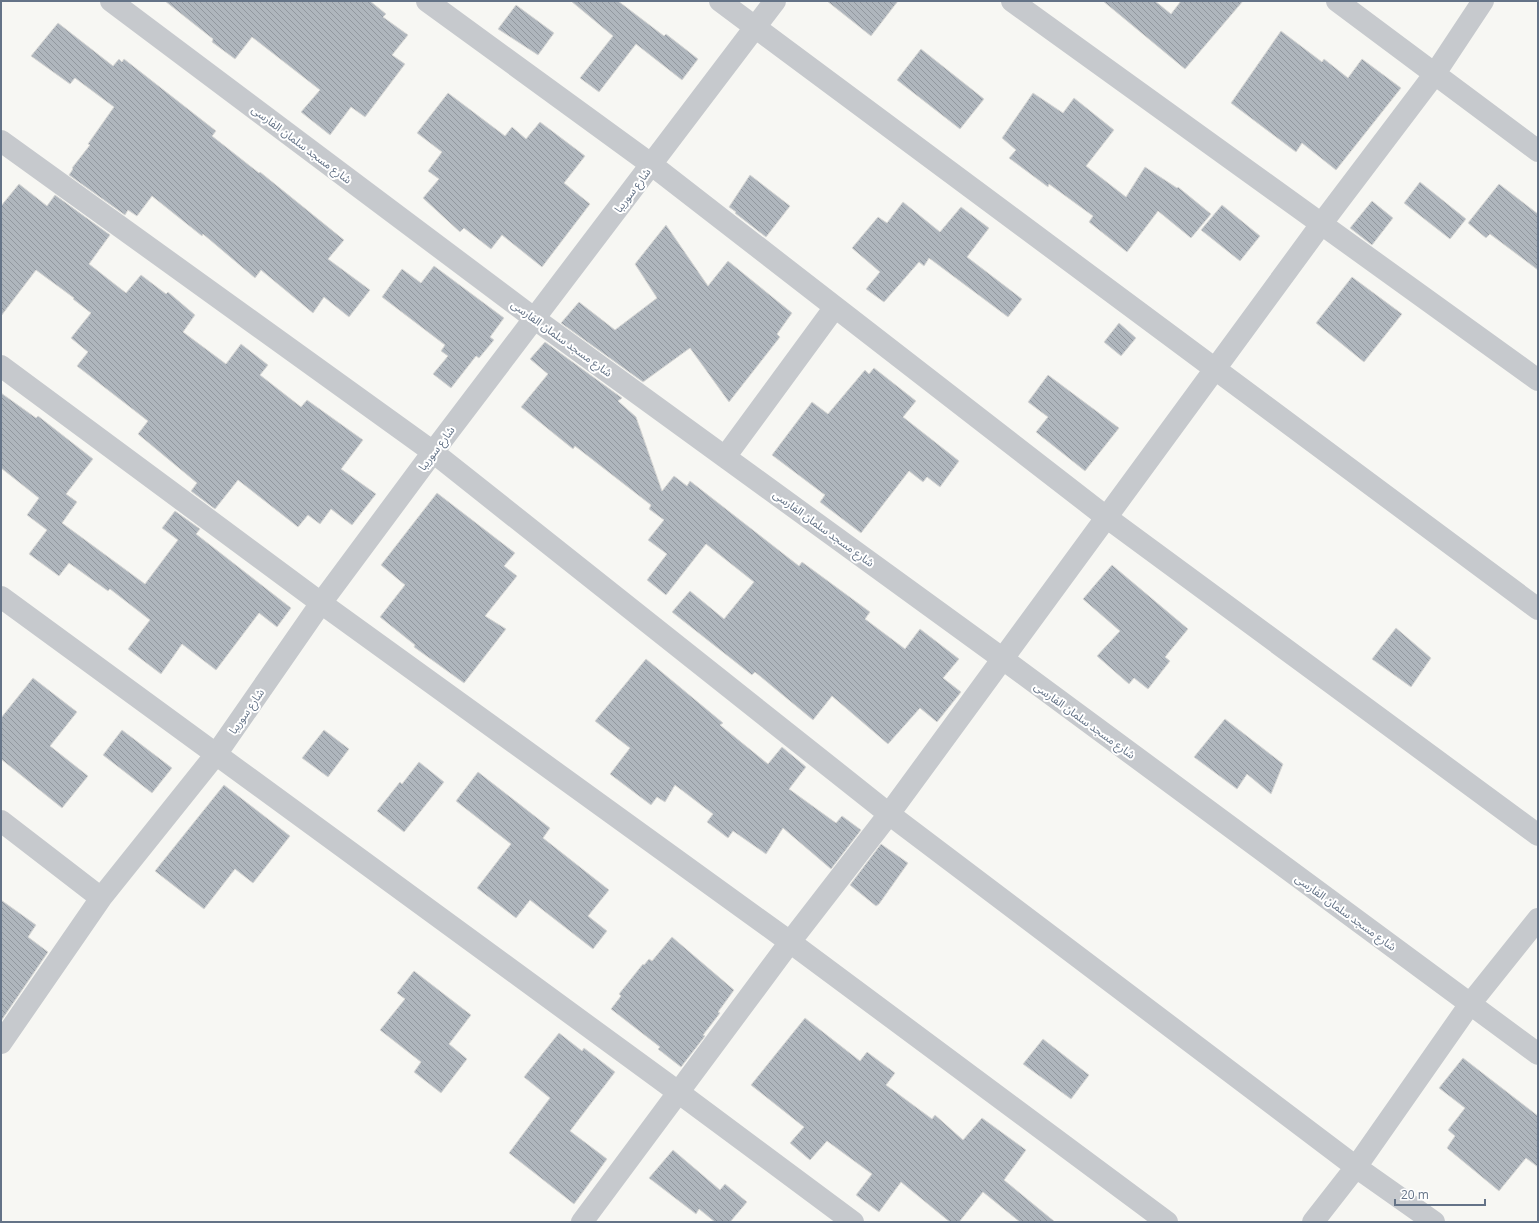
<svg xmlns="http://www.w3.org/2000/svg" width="1539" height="1223" font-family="'Open Sans','Noto Sans Arabic',sans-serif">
  <defs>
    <pattern id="building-back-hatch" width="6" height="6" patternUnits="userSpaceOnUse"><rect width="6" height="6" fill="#afb6bd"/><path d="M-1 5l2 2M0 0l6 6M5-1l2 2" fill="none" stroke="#92989f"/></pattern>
  </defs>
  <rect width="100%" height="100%" fill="#f7f7f3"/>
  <!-- building -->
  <path fill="url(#building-back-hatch)" stroke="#d8d8d6" d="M165,1H370L386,14L383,17L408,35L392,55L405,64L365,117L351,107L330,135L301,112L320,90L252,37L235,59L212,42L213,39Z
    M571,1H618L664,36L666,34L698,59L682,80L636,44L599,92L580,78L613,36Z
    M827,1H898L871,36Z
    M1103,1H1155L1171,14L1181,1H1243L1185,69Z
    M516,5L554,33L538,55L498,29Z
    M58,23L113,66L119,59L122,62L124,59L216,131L212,136L259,173L260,172L344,240L328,259L370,290L349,317L324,297L313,313L261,270L255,278L203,234L202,236L152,196L137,216L128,210L125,215L69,175L73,169L72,168L90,145L88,144L114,107L75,78L70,84L31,56Z
    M1281,31L1322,62L1324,59L1348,78L1362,59L1401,88L1336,170L1302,143L1296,152L1231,103Z
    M921,49L984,99L960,129L897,80Z
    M448,93L505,136L512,127L526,139L540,122L585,156L564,183L590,204L542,267L502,235L491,249L464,228L460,232L423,198L439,179L428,171L442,152L417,133Z
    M1033,93L1063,113L1074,98L1114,130L1086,166L1126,197L1145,167L1177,188L1178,187L1211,214L1191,238L1158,211L1127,252L1089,222L1093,216L1049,184L1048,187L1009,158L1016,150L1002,138Z
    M750,175L790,206L766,237L735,213L736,212L729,207Z
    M1420,182L1466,219L1450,239L1404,203Z
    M19,184L47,206L55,195L110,235L89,264L126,293L141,275L166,294L168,292L195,315L183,332L226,364L241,344L268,365L260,375L301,407L307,400L363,440L341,469L376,494L352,525L331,509L320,524L308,515L298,527L238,480L215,509L191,491L197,483L138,434L148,421L77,366L88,352L71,338L91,313L73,299L74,298L36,270L1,316V206Z
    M1499,184L1538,214V270L1490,234L1486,238L1468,223Z
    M1372,201L1393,218L1372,245L1350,228Z
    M903,202L940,232L961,207L989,228L967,257L1022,299L1008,317L929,258L924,266L919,262L884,302L866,289L880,272L852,248L878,217L887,223Z
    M1222,205L1260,236L1240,261L1201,230Z
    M666,225L708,286L728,261L792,313L777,334L780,337L729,402L690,348L643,382L561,323L579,302L615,330L657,298L635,264Z
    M434,266L504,318L490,337L494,340L479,358L476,356L451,388L433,374L448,356L441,351L445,345L382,297L402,269L421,283Z
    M1352,277L1402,314L1364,362L1316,323Z
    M1119,323L1136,338L1121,356L1104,342Z
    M545,342L622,398L618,401L636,417L662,491L674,476L687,486L690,481L799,566L802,562L870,612L865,619L905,649L920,629L959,659L943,678L961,692L937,722L920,708L888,744L832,696L813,720L755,672L752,675L672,612L690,591L724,619L754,582L706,544L666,595L647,580L667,554L648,540L664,520L649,509L651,505L575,446L573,449L521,407L548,374L530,359Z
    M874,368L916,401L903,417L959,461L940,487L927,477L923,482L909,471L861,533L820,502L825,495L772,455L812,402L828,414L865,370L869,374Z
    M1048,375L1119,428L1085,471L1036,432L1048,417L1028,402Z
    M1,393L36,418L38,416L93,459L66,494L77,502L62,523L145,584L178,540L162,528L175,511L200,529L196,534L291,608L277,627L259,613L216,670L182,644L161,674L128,649L150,620L110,589L108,591L69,563L59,576L29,554L47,530L27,515L39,498L1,468Z
    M437,493L515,553L504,566L517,576L485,616L506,629L464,683L414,647L415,645L380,617L405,585L381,565Z
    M1112,565L1188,629L1165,657L1170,661L1148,689L1134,678L1129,684L1097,656L1120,631L1083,599Z
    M1396,628L1431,658L1411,687L1372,659Z
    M646,659L723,723L720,725L768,764L782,747L806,767L789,789L836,823L842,816L861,830L831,869L783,828L766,854L733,831L728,838L707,822L713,814L675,785L665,802L657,797L651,805L610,774L630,748L595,721Z
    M33,678L77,712L50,746L88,776L62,808L1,759V718Z
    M1225,719L1283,764L1271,794L1247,774L1237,789L1194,757Z
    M122,730L172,768L152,793L103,755Z
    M324,730L349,749L328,777L302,758Z
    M419,762L444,782L404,832L377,811L400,782L402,784Z
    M478,772L550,828L543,838L609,890L588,916L607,931L593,949L530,900L516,918L477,888L511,844L456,801Z
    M224,785L290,836L253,883L235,869L204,909L155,871Z
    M881,844L908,863L879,904L876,906L850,885Z
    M1,900L36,925L28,937L48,952L1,1021Z
    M672,937L734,990L718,1012L720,1013L703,1035L705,1036L681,1067L658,1049L660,1047L611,1009L621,996L619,994L643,964L644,965L649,959L652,961Z
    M414,971L471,1015L449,1044L467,1059L441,1093L414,1072L421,1062L380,1030L405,999L397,993Z
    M805,1018L860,1061L867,1052L895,1073L886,1085L932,1119L935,1115L963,1140L982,1118L1026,1150L1004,1180L1055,1222H1020L983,1192L959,1222H950L901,1182L879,1212L856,1195L872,1174L827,1141L810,1160L790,1143L804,1127L751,1085Z
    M559,1033L582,1051L584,1048L615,1072L570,1131L607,1159L574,1204L509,1153L550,1098L524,1077Z
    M1043,1039L1089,1075L1071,1099L1023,1064Z
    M1463,1058L1538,1116V1167L1526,1158L1499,1191L1447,1148L1455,1136L1448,1130L1465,1108L1439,1088Z
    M673,1150L720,1190L725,1184L747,1202L730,1222H715L699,1209L696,1214L649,1178Z"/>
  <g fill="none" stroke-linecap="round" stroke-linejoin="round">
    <!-- minor -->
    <path stroke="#c6c9cd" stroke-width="22" d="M111,1L535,319L1003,659L1538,1054
      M427,1L652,165L1106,517L1538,835
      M720,1L1538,609
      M1012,1L1538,380
      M1337,1L1538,151
      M1,141L433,452L889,814L1356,1167L1434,1222
      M1,366L321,603L790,942L1167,1222
      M725,457L835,307
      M1,597L678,1092L853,1222
      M1,821L101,898
      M1,1043L101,898L217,753L321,603L433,452L775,1
      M582,1222L790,942L889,814L1322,223L1434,75L1483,1
      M1313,1222L1356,1167L1470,1004L1538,919"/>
  </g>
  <g text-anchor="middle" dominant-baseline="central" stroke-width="4" stroke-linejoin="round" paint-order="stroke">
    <!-- street labels -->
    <g font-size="11" fill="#647387" stroke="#fff">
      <text transform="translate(302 144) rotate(37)">شارع مسجد سلمان الفارسى</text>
      <text transform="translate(632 190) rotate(-53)">شارع سوريبا</text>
      <text transform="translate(562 338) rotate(36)">شارع مسجد سلمان الفارسى</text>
      <text transform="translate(436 448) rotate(-53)">شارع سوريبا</text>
      <text transform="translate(824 528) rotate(36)">شارع مسجد سلمان الفارسى</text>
      <text transform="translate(246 711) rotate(-55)">شارع سوريبا</text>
      <text transform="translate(1085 720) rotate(36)">شارع مسجد سلمان الفارسى</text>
      <text transform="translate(1346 912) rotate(36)">شارع مسجد سلمان الفارسى</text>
    </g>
  </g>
  <!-- border -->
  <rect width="1539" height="1223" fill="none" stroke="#647387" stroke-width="4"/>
  <!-- scale -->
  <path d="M1395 1199v6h90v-6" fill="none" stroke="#647387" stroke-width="2"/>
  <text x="1401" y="1199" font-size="12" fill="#647387" stroke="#ffffff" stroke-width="3" paint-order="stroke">20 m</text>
</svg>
